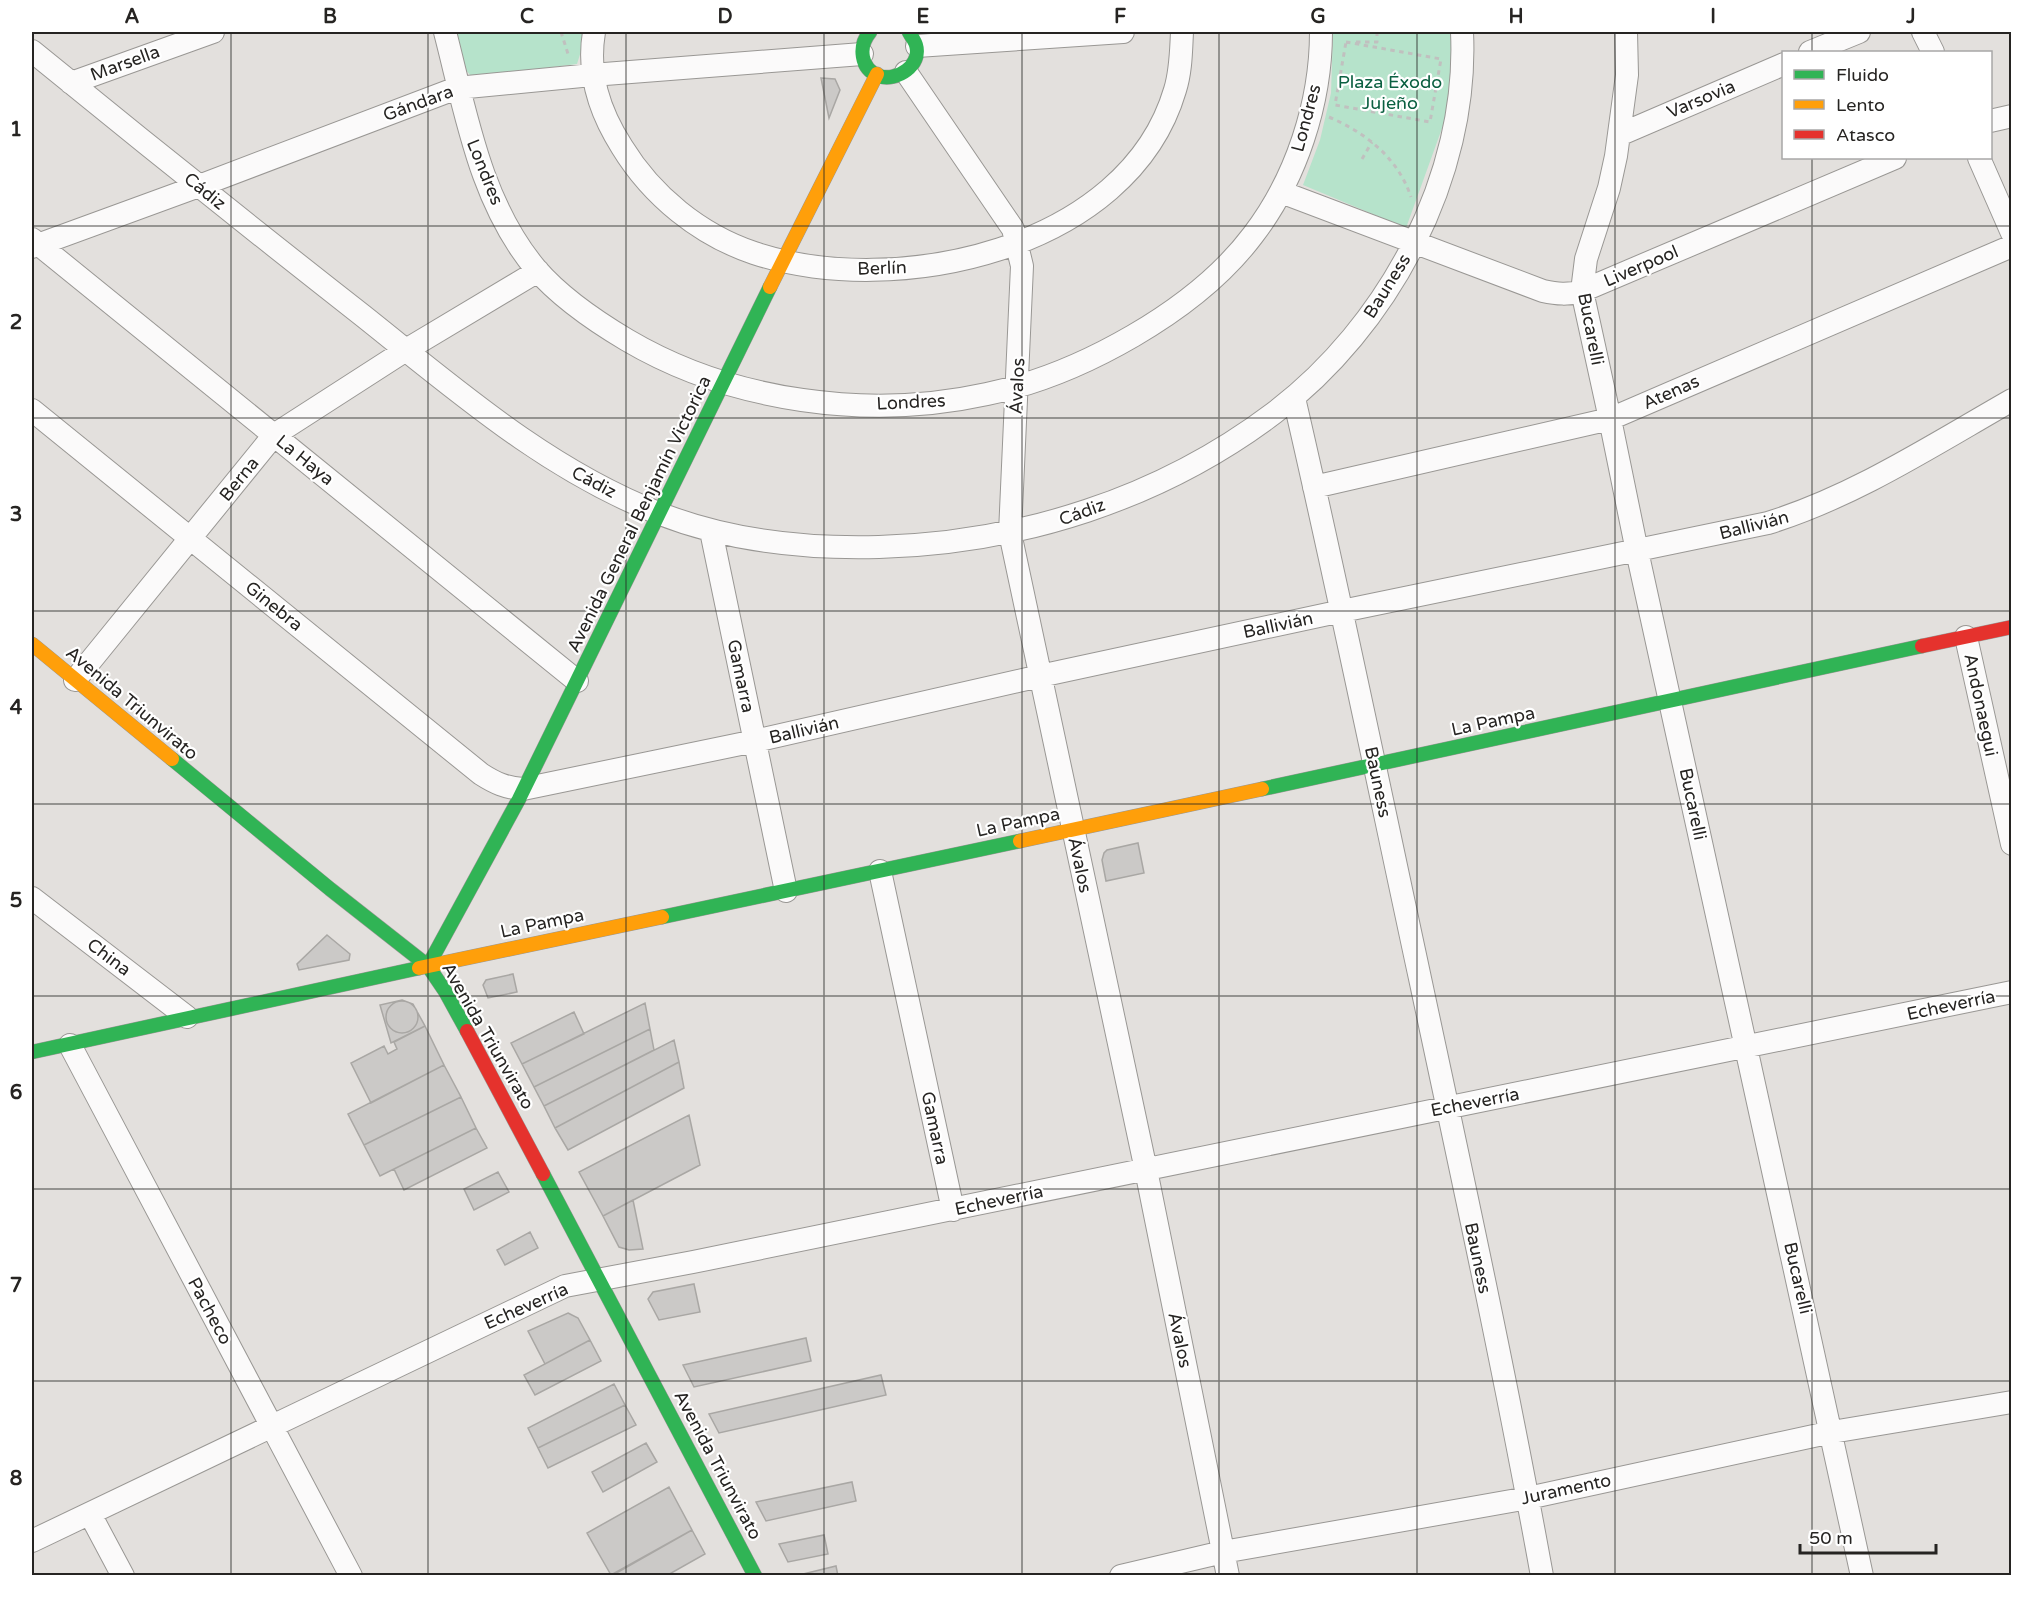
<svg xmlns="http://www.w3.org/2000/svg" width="2043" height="1607" font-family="'Varela Round',sans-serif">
  <rect width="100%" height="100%" fill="#e3e0dd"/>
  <!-- green -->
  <path fill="#b6e3cb" d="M453,32H587L577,64L472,77L463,67Z
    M1333,32H1451L1453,49L1445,120L1406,228L1303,185L1320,140L1331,93Z"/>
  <!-- building -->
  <path fill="#cbc9c7" stroke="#a9a7a4" stroke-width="1.5" d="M821,78L835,79L840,90L829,118Z
    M1138,843L1144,873L1106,881L1102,860L1104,853L1107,850Z
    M327,935L350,954L349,960L299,970L297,964Z
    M513,974L517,992L488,998L483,985L486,980Z
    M402,1000L413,1004L425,1026L391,1043L380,1005Z
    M386 1017a16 16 0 1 1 32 0a16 16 0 1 1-32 0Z
    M645,1003L650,1029L534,1087L522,1064Z
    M574,1012L584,1034L522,1064L511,1043Z
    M425,1026L444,1065L371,1103L351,1063L384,1046L388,1054L397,1049L394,1042Z
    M650,1029L654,1050L544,1106L534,1087Z
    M674,1040L679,1062L555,1128L544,1106Z
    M679,1062L684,1088L568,1150L555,1128Z
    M444,1065L461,1097L364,1145L348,1114Z
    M461,1097L476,1128L380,1176L364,1145Z
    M689,1115L700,1165L603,1216L579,1172Z
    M476,1128L487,1148L404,1190L394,1169Z
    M498,1172L509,1192L474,1210L464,1189Z
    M633,1200L643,1249L629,1250L619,1247L603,1216Z
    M530,1232L538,1248L505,1265L497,1250Z
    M694,1284L700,1312L659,1320L648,1299L653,1292Z
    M568,1313L578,1318L590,1340L545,1364L528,1331Z
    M806,1338L811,1361L694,1387L683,1365Z
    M590,1340L601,1361L535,1395L524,1375Z
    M881,1375L886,1395L719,1433L709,1414Z
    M614,1384L625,1405L538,1448L528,1428Z
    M625,1405L636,1425L548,1468L538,1448Z
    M646,1443L657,1462L603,1492L592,1472Z
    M852,1482L856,1501L766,1521L756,1502Z
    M669,1487L692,1530L611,1575L587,1533Z
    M692,1530L705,1554L666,1576H611Z
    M824,1535L828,1554L788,1562L779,1544Z
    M836,1566L838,1576H795Z"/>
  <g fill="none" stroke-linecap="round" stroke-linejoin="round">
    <!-- street casing -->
    <g stroke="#999794" stroke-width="24">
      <path id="street" d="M445,32C466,113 480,202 536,269C561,298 595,321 627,340C732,402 869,420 987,394C1079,375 1196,311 1253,235C1296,179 1321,103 1321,32
        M594,32C587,74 599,111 622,147C652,196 700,235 754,253C895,300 1128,250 1175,90C1181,71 1181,51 1182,32
        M1626,32L1627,75L1616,156L1609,188L1586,259L1582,291L1610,419L1637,551L1862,1576
        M1923,32L1933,52
        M917,46L1123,32
        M32,51C141,140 251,228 362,315C455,389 546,469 658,513C729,541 804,549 879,547C1021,543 1160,499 1274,413C1388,327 1469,177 1462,32
        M1810,52L1859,32
        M906,72L1013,229L1022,266L1010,533L1146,1170L1228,1576
        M71,83L213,32
        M1990,121L2012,116
        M1619,135L1784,64
        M1979,158L2012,233
        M1281,192L1543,291C1557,294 1568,295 1582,291L1895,158
        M32,239L577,681
        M32,247L199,186L457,88L592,75L862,54
        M1294,398C1339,592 1379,788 1421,983C1463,1180 1506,1377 1542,1576
        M32,410L481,774C495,783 506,788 523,789L755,741L1040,676L1342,611L1768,523C1855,496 1933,445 2012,400
        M1314,487L1610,419L2012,246
        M711,531L786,891
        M1966,637L2012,844
        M75,680L274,435L406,350L538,271
        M880,871L953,1210
        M32,898L187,1017
        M70,1045L351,1576
        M90,1514L123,1576
        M32,1541L565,1286L693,1262L2012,992
        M1121,1576L1223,1552L1528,1498L1832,1432L2012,1402"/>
    </g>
    <!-- fast casing -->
    <g stroke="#999794" stroke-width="15">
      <path id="fast" d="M870,32C858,46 860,69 879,76C897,82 922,65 916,45C915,41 911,36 909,32
        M172,759L330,889L428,966L445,991L467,1031
        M1262,789L1922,646
        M662,917L1020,841
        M428,966L519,799L770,287
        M32,1052L419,968
        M543,1174L755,1576"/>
    </g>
    <!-- slow casing -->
    <g stroke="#999794" stroke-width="15">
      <path id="slow" d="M770,287L877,74
        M32,644L172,759
        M1020,841L1262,789
        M419,968L662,917"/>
    </g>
    <!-- jam casing -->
    <g stroke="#999794" stroke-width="15">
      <path id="jam" d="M1922,646L2012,627
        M467,1031L543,1174"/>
    </g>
    <!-- path -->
    <path stroke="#c0c0bf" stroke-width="3" stroke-dasharray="4.5 4.5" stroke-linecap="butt" d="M561,32L569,57
      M1346,42L1441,59L1430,122L1335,105Z
      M1356,42H1377V32
      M1329,117C1366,133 1398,158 1411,197
      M1362,159L1372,142"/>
    <!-- street -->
    <use href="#street" stroke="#fbfafa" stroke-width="22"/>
    <!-- fast -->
    <use href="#fast" stroke="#30b455" stroke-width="14"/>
    <!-- slow -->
    <use href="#slow" stroke="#ff9f0a" stroke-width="14"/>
    <!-- jam -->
    <use href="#jam" stroke="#e5322d" stroke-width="14"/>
  </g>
  <!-- grid -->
  <path fill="none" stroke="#262422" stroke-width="1.5" stroke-opacity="0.55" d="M231,32V1576M428,32V1576M626,32V1576M824,32V1576M1022,32V1576M1219,32V1576M1417,32V1576M1615,32V1576M1812,32V52M1812,158V1576M32,226H2012M32,418H2012M32,611H2012M32,804H2012M32,996H2012M32,1189H2012M32,1381H2012"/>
  <g text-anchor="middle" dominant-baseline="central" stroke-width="4.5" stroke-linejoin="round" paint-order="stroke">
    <!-- street labels -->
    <g font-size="18" fill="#262422" stroke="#fff">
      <text transform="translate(125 63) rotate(-20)">Marsella</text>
      <text transform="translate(1701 99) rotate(-23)">Varsovia</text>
      <text transform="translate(418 103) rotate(-20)">Gándara</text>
      <text transform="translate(1306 118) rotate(-75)">Londres</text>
      <text transform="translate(485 172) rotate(68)">Londres</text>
      <text transform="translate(205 191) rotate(39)">Cádiz</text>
      <text transform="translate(1641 266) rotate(-23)">Liverpool</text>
      <text transform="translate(882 268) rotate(-2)">Berlín</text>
      <text transform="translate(1387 286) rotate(-58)">Bauness</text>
      <text transform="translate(1591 329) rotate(79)">Bucarelli</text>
      <text transform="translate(1017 386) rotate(-87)">Ávalos</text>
      <text transform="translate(1671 392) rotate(-24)">Atenas</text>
      <text transform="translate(911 402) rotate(-3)">Londres</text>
      <text transform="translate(305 460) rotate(39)">La Haya</text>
      <text transform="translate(239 479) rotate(-51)">Berna</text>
      <text transform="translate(594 482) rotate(28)">Cádiz</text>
      <text transform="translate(1082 512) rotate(-20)">Cádiz</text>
      <text transform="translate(639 514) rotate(-64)">Avenida General Benjamín Victorica</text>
      <text transform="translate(1754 525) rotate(-14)">Ballivián</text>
      <text transform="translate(274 606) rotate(39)">Ginebra</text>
      <text transform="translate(1278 625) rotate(-12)">Ballivián</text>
      <text transform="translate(741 676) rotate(78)">Gamarra</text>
      <text transform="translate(132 703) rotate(40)">Avenida Triunvirato</text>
      <text transform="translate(1981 705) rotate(78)">Andonaegui</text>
      <text transform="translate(1493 721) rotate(-12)">La Pampa</text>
      <text transform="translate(804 730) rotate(-13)">Ballivián</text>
      <text transform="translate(1378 782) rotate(78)">Bauness</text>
      <text transform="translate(1693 804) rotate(78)">Bucarelli</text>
      <text transform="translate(1018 822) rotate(-12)">La Pampa</text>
      <text transform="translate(1080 865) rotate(78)">Ávalos</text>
      <text transform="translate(542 923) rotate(-12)">La Pampa</text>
      <text transform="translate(109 957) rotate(37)">China</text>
      <text transform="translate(1951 1005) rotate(-12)">Echeverría</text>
      <text transform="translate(488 1036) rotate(60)">Avenida Triunvirato</text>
      <text transform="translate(1475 1102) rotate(-11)">Echeverría</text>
      <text transform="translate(935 1128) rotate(78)">Gamarra</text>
      <text transform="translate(999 1200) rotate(-12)">Echeverría</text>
      <text transform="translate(1478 1258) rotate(78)">Bauness</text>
      <text transform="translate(1798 1278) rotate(77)">Bucarelli</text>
      <text transform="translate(526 1306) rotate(-24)">Echeverría</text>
      <text transform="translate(210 1311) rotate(62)">Pacheco</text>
      <text transform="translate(1180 1340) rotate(78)">Ávalos</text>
      <text transform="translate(718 1465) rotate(62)">Avenida Triunvirato</text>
      <text transform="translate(1566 1489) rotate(-12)">Juramento</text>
    </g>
    <!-- park labels -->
    <g font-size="18" fill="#0b6041" stroke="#fff">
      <text x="1390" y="82">Plaza Éxodo<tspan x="1390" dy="21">Jujeño</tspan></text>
    </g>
  </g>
  <!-- border -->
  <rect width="2043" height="1607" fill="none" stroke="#ffffff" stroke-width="66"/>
  <!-- legend -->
  <rect x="1782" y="51" width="210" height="108" fill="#ffffff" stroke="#a8a7a7" stroke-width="1.5"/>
  <rect x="1794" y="70" width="30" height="9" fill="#30b455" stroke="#a8a7a7" stroke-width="1.5"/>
  <text x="1836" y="81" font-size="18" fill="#262422">Fluido</text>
  <rect x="1794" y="100" width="30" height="9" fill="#ff9f0a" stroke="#a8a7a7" stroke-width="1.5"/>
  <text x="1836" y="111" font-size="18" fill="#262422">Lento</text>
  <rect x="1794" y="130" width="30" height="9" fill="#e5322d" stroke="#a8a7a7" stroke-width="1.5"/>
  <text x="1836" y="141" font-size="18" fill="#262422">Atasco</text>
  <!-- scale -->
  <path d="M1800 1544v9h136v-9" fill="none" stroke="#262422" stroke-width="3"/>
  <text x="1809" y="1544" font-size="18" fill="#262422" stroke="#ffffff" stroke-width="4.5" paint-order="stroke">50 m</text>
  <rect x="33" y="33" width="1977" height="1541" fill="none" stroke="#262422" stroke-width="2"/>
  <g font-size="20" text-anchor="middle" font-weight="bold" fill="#262422">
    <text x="132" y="23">A</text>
    <text x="330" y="23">B</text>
    <text x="527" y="23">C</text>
    <text x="725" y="23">D</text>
    <text x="923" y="23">E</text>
    <text x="1120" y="23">F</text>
    <text x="1318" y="23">G</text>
    <text x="1516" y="23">H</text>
    <text x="1713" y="23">I</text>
    <text x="1911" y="23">J</text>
    <text x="16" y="136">1</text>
    <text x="16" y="329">2</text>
    <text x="16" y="521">3</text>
    <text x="16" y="714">4</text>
    <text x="16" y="907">5</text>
    <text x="16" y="1099">6</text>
    <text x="16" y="1292">7</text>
    <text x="16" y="1485">8</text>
  </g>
</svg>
